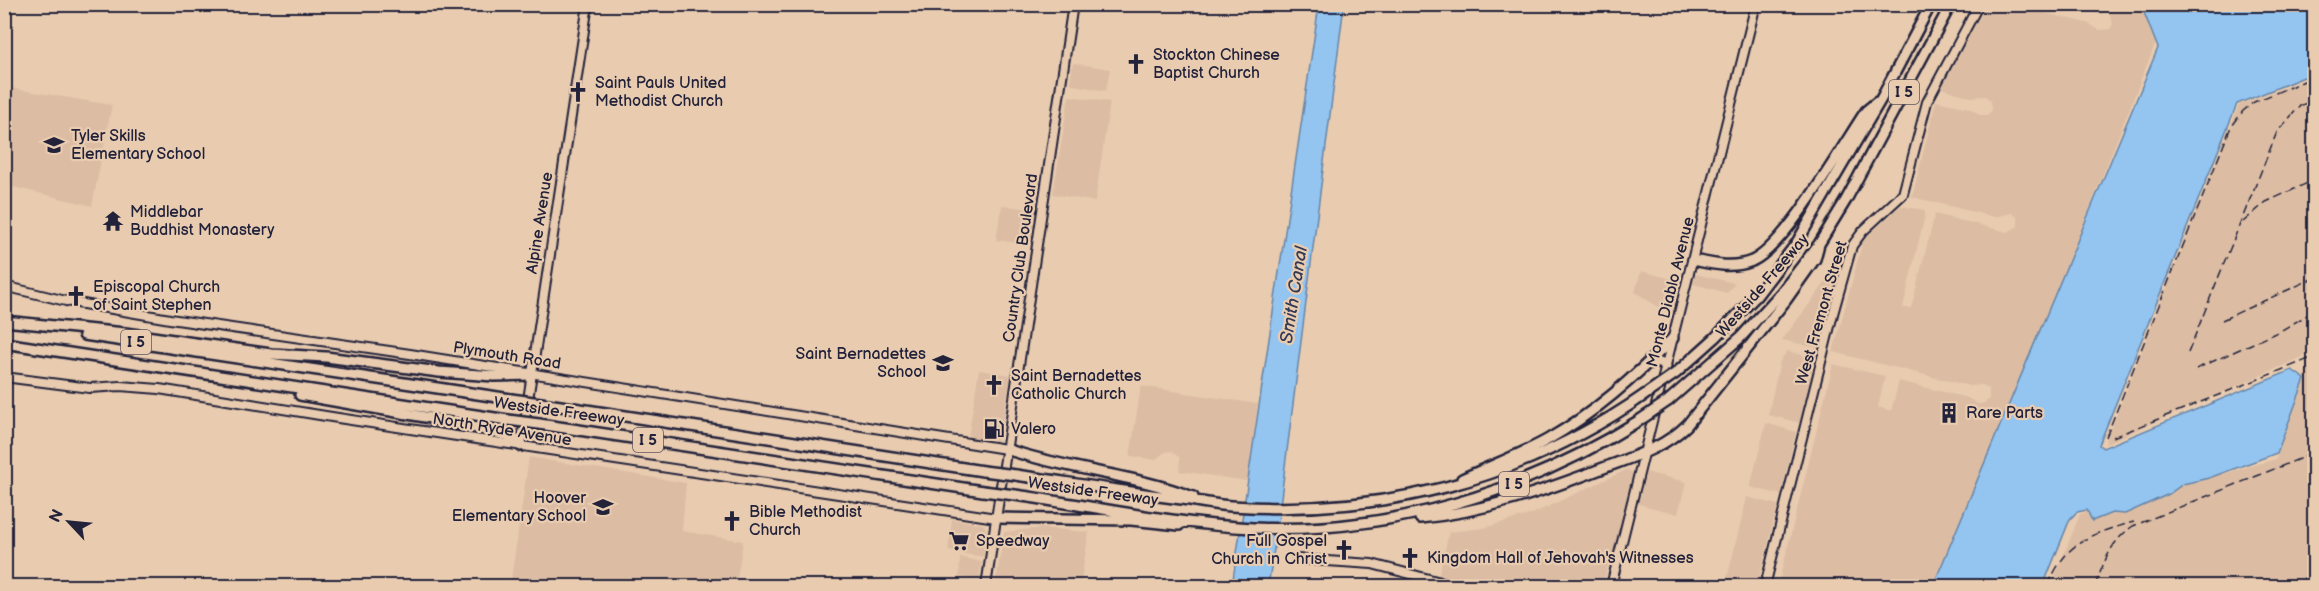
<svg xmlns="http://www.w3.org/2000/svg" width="2319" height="591" font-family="'Balsamiq Sans',sans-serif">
  <rect width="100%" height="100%" fill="#e9ccb0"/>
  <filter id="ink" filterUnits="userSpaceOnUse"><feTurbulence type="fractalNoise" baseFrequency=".0167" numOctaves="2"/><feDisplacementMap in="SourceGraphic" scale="12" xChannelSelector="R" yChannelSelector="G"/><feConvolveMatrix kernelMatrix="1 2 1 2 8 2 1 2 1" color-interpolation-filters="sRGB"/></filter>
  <g filter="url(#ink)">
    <!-- built -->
    <path fill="#dcbda4" d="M1986,5H2013L2087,23L2100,30L2110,29L2113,24L2109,12L2098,14L2056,5H2150L2159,35L1998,437L1945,586H1778L1833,364L1885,376L1878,407L1891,411L1899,381L1968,398L1978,404L1985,403L1989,398V390L1983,385L1969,386L1833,352L1863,240L1900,206L1925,210V215L1903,308H1911L1935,214L2008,232L2018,226V218L2012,213L1994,217L1912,197L1936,101L1970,108L1980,115H1987L1992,110L1991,101L1986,96L1971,97L1941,88Z
      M1073,63L1110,69L1106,91L1073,85L1070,81Z
      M2314,76V586H2051L2080,514L2276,459L2312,353L2105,444L2239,105Z
      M4,87L112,105L92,206L5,185Z
      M1069,96L1110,102L1095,202L1053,194Z
      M1002,205L1036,210L1031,245L996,240Z
      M1838,262L1817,348L1782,340L1829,278Z
      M1641,271L1680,281L1673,308L1666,312L1635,292Z
      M1696,274L1735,283L1727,293L1693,284Z
      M1787,351L1815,358L1800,423L1768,415L1780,361Z
      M979,370L1011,375L1000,437L997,441L968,437Z
      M1141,386L1258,404L1247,481L1179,471L1180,458L1172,451L1165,452L1155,460L1130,456Z
      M1766,423L1796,432L1781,495L1750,487Z
      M529,457L686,483L682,531L743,541L736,586H510Z
      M1628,469L1633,474L1611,562H1609L1603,586H1476L1438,578L1449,532L1483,528L1532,514Z
      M1646,472L1686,482L1678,514L1638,504Z
      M1747,497L1778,505L1757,586H1725Z
      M952,519L983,524L987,530L983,557L948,551Z
      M1041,528L1089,532L1080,586H995L1004,532Z
      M960,557L982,562L979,580L959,577Z"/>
    <!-- water -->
    <path fill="#93c5f0" stroke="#6684a8" stroke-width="1.5" d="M1319,5H1344L1276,537L1268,586H1232Z
      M2141,5H2314V73L2237,104L2099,445L2103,448L2292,370L2305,379L2277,453L2209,478L2183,484L2169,494L2125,514L2112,513L2092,521L2087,510L2077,512L2070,519L2043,586H1933L2158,48Z"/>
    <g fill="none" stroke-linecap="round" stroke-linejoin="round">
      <!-- secondary casing -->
      <g stroke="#22223b" stroke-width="12">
        <path id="secondary" d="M4,286L66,301L170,319L410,354L1006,449
          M4,377L90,388L120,386L159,389L338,418L996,518
          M521,446L588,4
          M1297,559L1372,564L1456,586
          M986,586L1073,4
          M1611,586L1756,4
          M1765,586L1833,314L1852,246L1863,231L1903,194L1927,102L1979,4"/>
      </g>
      <!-- highway casing -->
      <g stroke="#22223b" stroke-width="14">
        <path id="highway" d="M1693,260C1713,264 1732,269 1752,261C1786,246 1843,145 1866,111L1877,102
          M4,321L125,333L271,354L326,357L439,372L494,376L531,375
          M84,335L511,399
          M4,343L508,420
          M1649,363H1660L1666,367
          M1676,373L1715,338L1757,295L1796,244L1881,99L1931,4
          M300,395L442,420L489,431L513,437L521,446
          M1668,401L1741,337L1781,293L1819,244L1846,200L1951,4
          M541,403L983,471
          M539,424L983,491
          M1006,449C1067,470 1134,474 1193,497
          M1016,475C1071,483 1126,492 1182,499C1198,501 1215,505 1231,506C1380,516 1520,481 1643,396
          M1462,479C1490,466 1520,455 1547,440C1595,413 1635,377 1673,338
          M1015,495C1093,506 1173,524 1253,528C1391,534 1523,493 1640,420
          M996,518L1131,520L1179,525
          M1420,518C1485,512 1546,490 1606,467C1635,456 1664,448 1687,425L1786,300L1815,259L1819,244"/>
      </g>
      <!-- secondary -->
      <use href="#secondary" stroke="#e9ccb0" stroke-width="8"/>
      <!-- highway -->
      <use href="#highway" stroke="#e9ccb0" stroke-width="9"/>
      <!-- rail -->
      <path stroke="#22223b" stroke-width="1.5" stroke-dasharray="9 4.5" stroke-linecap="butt" d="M2243,222L2266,202L2314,180
        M2222,320L2314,278
        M2188,353L2277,132L2300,106L2314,99
        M2196,369L2282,330L2309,314
        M2106,437L2230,129L2243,111L2254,102L2314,77
        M2113,437L2314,357
        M2048,586C2066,541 2090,534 2134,522
        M2095,586C2104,562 2111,541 2133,526L2314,453
        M2301,586L2314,552
        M2314,586V585"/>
      <!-- highway-bridge casing -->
      <g stroke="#22223b" stroke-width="14" stroke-linecap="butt">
        <path id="highway-bridge" d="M1643,396L1676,373
          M511,399L541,403
          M508,420L539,424
          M1640,420L1668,401
          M983,471L1016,475
          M983,491L1015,495"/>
      </g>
      <!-- highway-bridge -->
      <use href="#highway-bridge" stroke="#e9ccb0" stroke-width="9"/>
    </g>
  </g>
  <!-- icons -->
  <defs>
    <g id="church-bare" transform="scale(1.62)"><path d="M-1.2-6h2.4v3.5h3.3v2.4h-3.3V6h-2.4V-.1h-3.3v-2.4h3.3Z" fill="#22223b" stroke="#e9ccb0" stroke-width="2.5" paint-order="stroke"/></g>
    <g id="school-bare" transform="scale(1.62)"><path d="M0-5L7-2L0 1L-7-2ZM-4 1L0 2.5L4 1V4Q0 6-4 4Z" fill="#22223b" stroke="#e9ccb0" stroke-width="2.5" paint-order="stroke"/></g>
    <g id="temple-bare" transform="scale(1.62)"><path d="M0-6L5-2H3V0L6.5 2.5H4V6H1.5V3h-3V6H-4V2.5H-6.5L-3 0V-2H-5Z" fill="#22223b" stroke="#e9ccb0" stroke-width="2.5" paint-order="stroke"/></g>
    <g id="building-bare" transform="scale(1.62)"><path d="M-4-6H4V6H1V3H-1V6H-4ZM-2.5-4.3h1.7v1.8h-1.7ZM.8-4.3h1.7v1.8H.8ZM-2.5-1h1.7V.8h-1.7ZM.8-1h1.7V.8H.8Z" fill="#22223b" stroke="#e9ccb0" stroke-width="2.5" paint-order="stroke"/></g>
    <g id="fuel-bare" transform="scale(1.62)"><path d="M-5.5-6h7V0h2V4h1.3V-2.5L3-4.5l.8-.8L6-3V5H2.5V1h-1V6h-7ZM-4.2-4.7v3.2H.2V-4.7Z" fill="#22223b" stroke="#e9ccb0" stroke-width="2.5" paint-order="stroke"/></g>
    <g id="supermarket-bare" transform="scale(1.62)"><path d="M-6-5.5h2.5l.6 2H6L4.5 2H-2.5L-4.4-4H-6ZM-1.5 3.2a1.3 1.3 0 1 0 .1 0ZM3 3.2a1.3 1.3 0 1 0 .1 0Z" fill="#22223b" stroke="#e9ccb0" stroke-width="2.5" paint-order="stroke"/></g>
  </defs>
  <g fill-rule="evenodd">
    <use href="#church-bare" x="1136" y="64"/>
    <use href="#church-bare" x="578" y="92"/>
    <use href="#school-bare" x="54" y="145"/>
    <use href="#temple-bare" x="113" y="221"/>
    <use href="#church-bare" x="76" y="296"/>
    <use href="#school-bare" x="943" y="363"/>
    <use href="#church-bare" x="994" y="385"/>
    <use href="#building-bare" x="1949" y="413"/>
    <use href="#fuel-bare" x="994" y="429"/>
    <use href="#school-bare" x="603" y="507"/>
    <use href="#church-bare" x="732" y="521"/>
    <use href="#supermarket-bare" x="959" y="541"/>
    <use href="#church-bare" x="1344" y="550"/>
    <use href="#church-bare" x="1410" y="558"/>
  </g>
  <g text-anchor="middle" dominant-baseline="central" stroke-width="4.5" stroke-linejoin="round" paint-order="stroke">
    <!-- shield labels -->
    <g fill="#e9ccb0" stroke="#5e555e" stroke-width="1.5">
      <rect x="1889" y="80" width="30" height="24" rx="4.5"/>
      <rect x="121" y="330" width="30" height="24" rx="4.5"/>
      <rect x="633" y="428" width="30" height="24" rx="4.5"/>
      <rect x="1499" y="472" width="30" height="24" rx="4.5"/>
    </g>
    <g font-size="15" font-weight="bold" fill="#22223b">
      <text x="1904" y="92">I 5</text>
      <text x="136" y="342">I 5</text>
      <text x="648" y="440">I 5</text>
      <text x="1514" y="484">I 5</text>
    </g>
    <!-- poi labels -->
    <g font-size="16" fill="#22223b" stroke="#e9ccb0" text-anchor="start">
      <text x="1153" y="55">Stockton Chinese<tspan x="1153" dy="18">Baptist Church</tspan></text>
      <text x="595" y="83">Saint Pauls United<tspan x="595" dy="18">Methodist Church</tspan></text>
      <text x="71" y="136">Tyler Skills<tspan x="71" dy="18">Elementary School</tspan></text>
      <text x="130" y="212">Middlebar<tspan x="130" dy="18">Buddhist Monastery</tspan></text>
      <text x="93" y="287">Episcopal Church<tspan x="93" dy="18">of Saint Stephen</tspan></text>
      <text x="926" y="354" text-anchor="end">Saint Bernadettes<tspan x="926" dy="18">School</tspan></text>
      <text x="1011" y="376">Saint Bernadettes<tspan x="1011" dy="18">Catholic Church</tspan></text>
      <text x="1966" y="413">Rare Parts</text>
      <text x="1011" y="429">Valero</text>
      <text x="586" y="498" text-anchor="end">Hoover<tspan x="586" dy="18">Elementary School</tspan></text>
      <text x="749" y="512">Bible Methodist<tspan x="749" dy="18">Church</tspan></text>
      <text x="976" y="541">Speedway</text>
      <text x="1327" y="541" text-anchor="end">Full Gospel<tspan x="1327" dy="18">Church in Christ</tspan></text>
      <text x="1427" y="558">Kingdom Hall of Jehovah's Witnesses</text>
    </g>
    <!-- street labels -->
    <g font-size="16" fill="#22223b" stroke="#e9ccb0">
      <text transform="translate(540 223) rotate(-81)">Alpine Avenue</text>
      <text transform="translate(1021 258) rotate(-82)">Country Club Boulevard</text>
      <text transform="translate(1763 286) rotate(-49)">Westside Freeway</text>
      <text transform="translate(1671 292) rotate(-76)">Monte Diablo Avenue</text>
      <text transform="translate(1822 313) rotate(-74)">West Fremont Street</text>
      <text transform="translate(507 356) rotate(9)">Plymouth Road</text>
      <text transform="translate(559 412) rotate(8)">Westside Freeway</text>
      <text transform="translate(502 430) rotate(9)">North Ryde Avenue</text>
      <text transform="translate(1093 492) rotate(8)">Westside Freeway</text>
    </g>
    <!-- water labels -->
    <g font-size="18" font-style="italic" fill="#333a56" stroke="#e9ccb0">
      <text transform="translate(1294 295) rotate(-81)">Smith Canal</text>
    </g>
  </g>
  <!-- margin -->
  <rect width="2319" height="591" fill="none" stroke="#e9ccb0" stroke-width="24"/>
  <rect x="12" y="12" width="2295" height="567" fill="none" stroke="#22223b" stroke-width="2" filter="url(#ink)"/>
  <!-- north arrow -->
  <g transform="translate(69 522) rotate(296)" stroke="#e9ccb0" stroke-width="4.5" paint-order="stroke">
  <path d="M0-4.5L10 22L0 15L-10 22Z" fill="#22223b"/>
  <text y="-9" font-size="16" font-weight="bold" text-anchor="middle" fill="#22223b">N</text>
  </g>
</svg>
